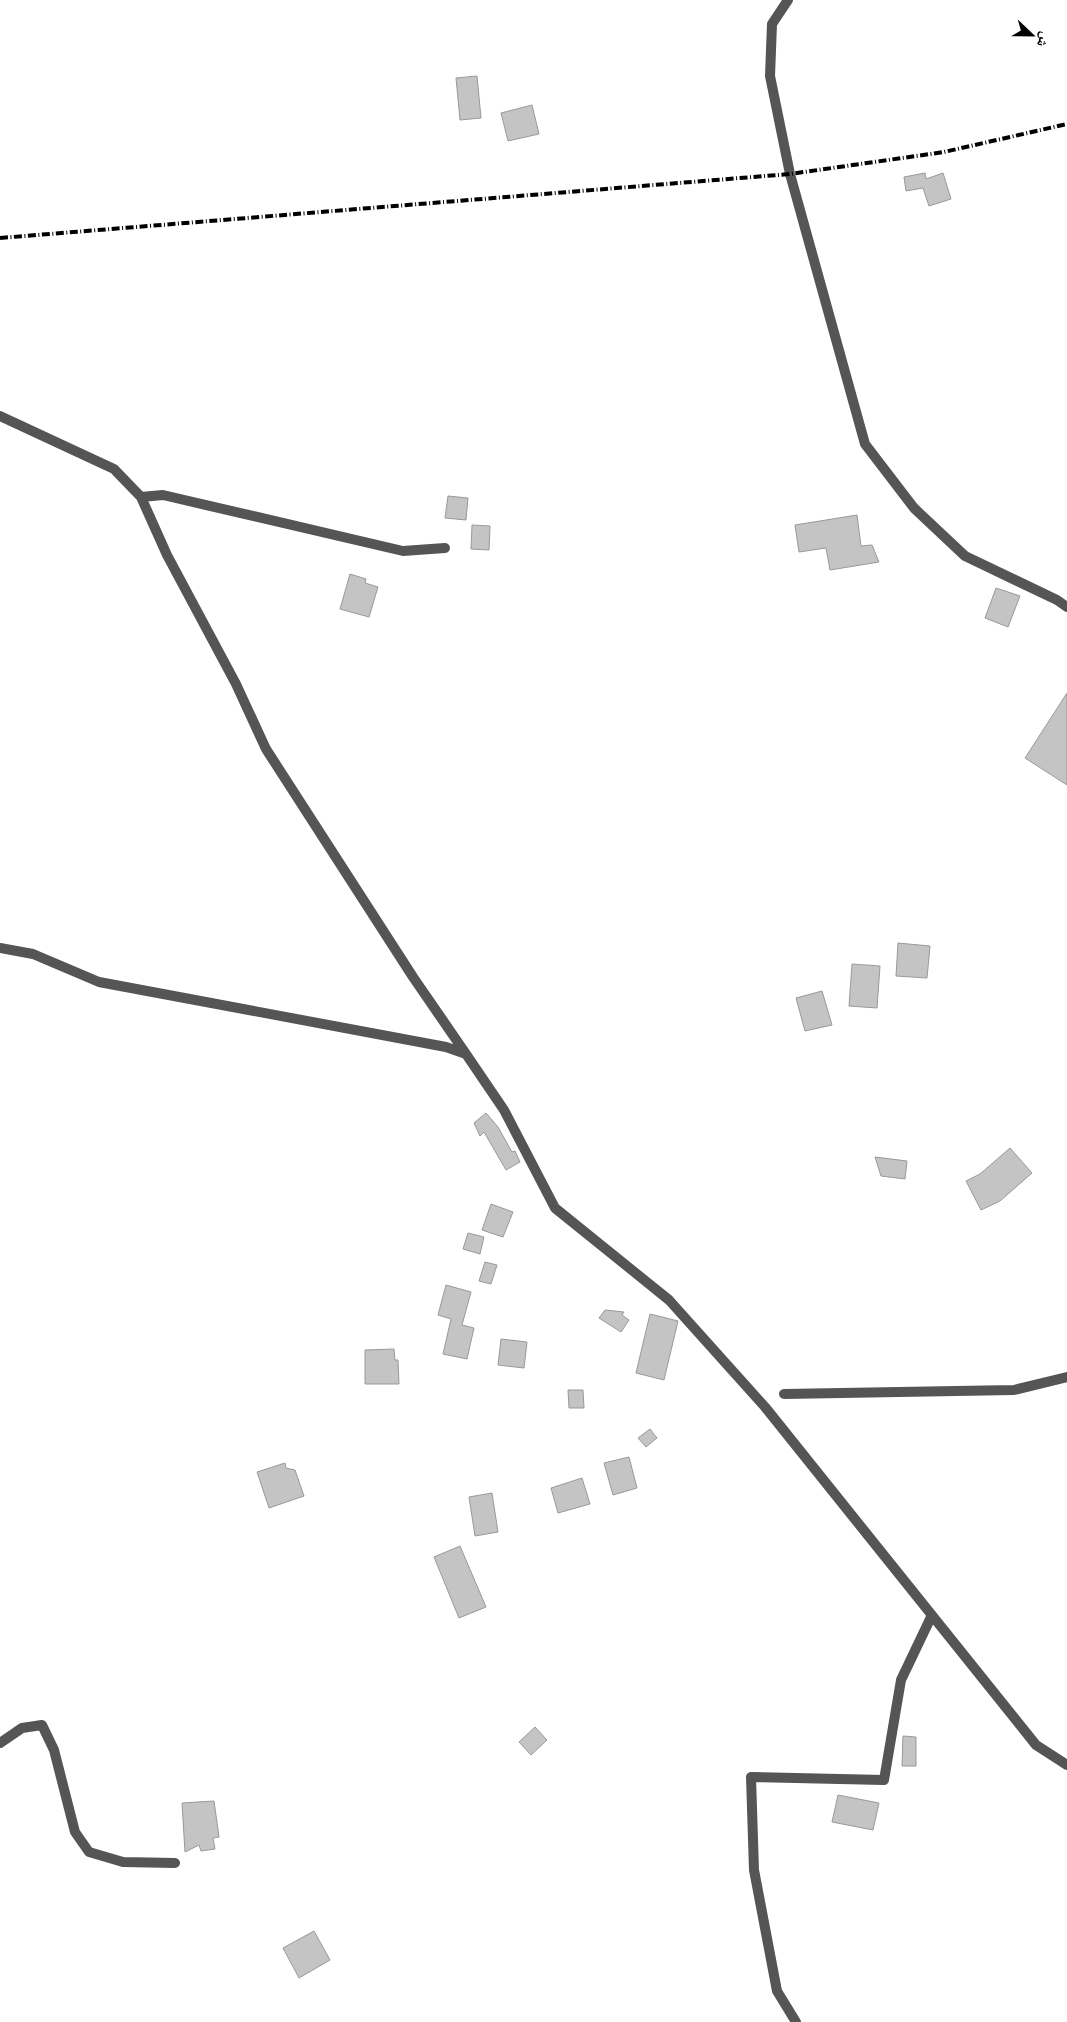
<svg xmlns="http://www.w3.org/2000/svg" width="1067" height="2022" font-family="Karla,'Noto Naskh Arabic',sans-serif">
  <rect width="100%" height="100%" fill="#fff"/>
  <!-- building -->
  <path fill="#c4c4c4" stroke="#999" d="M477,76L481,118L460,120L456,78Z
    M532,105L539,134L508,141L501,113Z
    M925,173L926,179L943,173L951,199L929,206L923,188L906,191L904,177Z
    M448,496L468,498L466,520L445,518Z
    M857,515L861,546L872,545L879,562L830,570L826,548L799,552L795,525Z
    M472,525L490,526L489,550L471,549Z
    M350,574L366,579L365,583L378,587L369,617L340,609Z
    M996,588L1020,596L1008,627L985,618Z
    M1067,693V785L1025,758Z
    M898,943L930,946L927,978L896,976Z
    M852,964L880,966L877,1008L849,1006Z
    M822,991L832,1025L805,1031L796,998Z
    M486,1113L498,1127L512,1152L515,1151L520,1162L506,1170L484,1132L480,1136L474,1123Z
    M1010,1148L1032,1173L1000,1201L981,1210L966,1181L980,1174Z
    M875,1157L907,1161L905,1179L881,1176Z
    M491,1204L513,1212L503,1237L482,1230Z
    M468,1233L484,1237L480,1254L463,1249Z
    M485,1262L497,1265L491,1284L479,1281Z
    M446,1285L471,1292L462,1325L474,1328L467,1359L443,1354L451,1319L438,1315Z
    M605,1310L624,1312L622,1315L629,1320L621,1332L599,1318Z
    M650,1314L678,1321L664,1380L636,1373Z
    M501,1339L527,1342L524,1368L498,1365Z
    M394,1349L395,1360H398L399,1384H365V1350Z
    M568,1390H583L584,1408H569Z
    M650,1429L657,1438L646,1447L638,1438Z
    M629,1457L637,1488L613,1495L604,1463Z
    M285,1463L286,1468L295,1470L304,1496L269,1508L257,1472Z
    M582,1478L590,1504L558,1513L551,1488Z
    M492,1493L498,1532L475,1536L469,1497Z
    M460,1546L486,1607L459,1618L434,1557Z
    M535,1727L547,1740L531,1755L519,1742Z
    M903,1736L916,1737V1766H902Z
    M838,1795L879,1803L873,1830L832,1822Z
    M214,1801L219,1837L213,1838L215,1849L201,1851L199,1845L185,1852L182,1803Z
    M314,1931L330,1960L299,1978L283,1948Z"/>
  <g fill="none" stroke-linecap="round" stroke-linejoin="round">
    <!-- minor -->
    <path stroke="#555" stroke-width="10" d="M788,0L772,24L770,76L790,174L865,444L914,508L965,556L1057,600L1067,607
      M0,416L114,469L141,497L167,555L236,684L266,749L413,977L466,1054
      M141,497L163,495L403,551L445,548
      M0,948L33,954L99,982L446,1047L466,1054L504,1110L555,1208L669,1300L765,1407L1036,1745L1067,1765
      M784,1394L1014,1390L1067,1377
      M0,1743L22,1728L42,1725L54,1750L75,1832L89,1852L123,1862L175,1863
      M796,2022L777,1991L754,1870L751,1777L884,1780L901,1680L932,1615"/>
    <!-- rail -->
    <path stroke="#000" stroke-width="4" stroke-dasharray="8 2.5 1 2.5" stroke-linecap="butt" d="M0,238L790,174L944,152L1067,124"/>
  </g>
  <!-- north arrow -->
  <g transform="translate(1032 35) rotate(112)" stroke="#ffffff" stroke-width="4" paint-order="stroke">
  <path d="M0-4L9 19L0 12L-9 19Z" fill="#000000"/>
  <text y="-8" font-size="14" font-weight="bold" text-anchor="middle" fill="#000000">ش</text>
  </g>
</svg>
